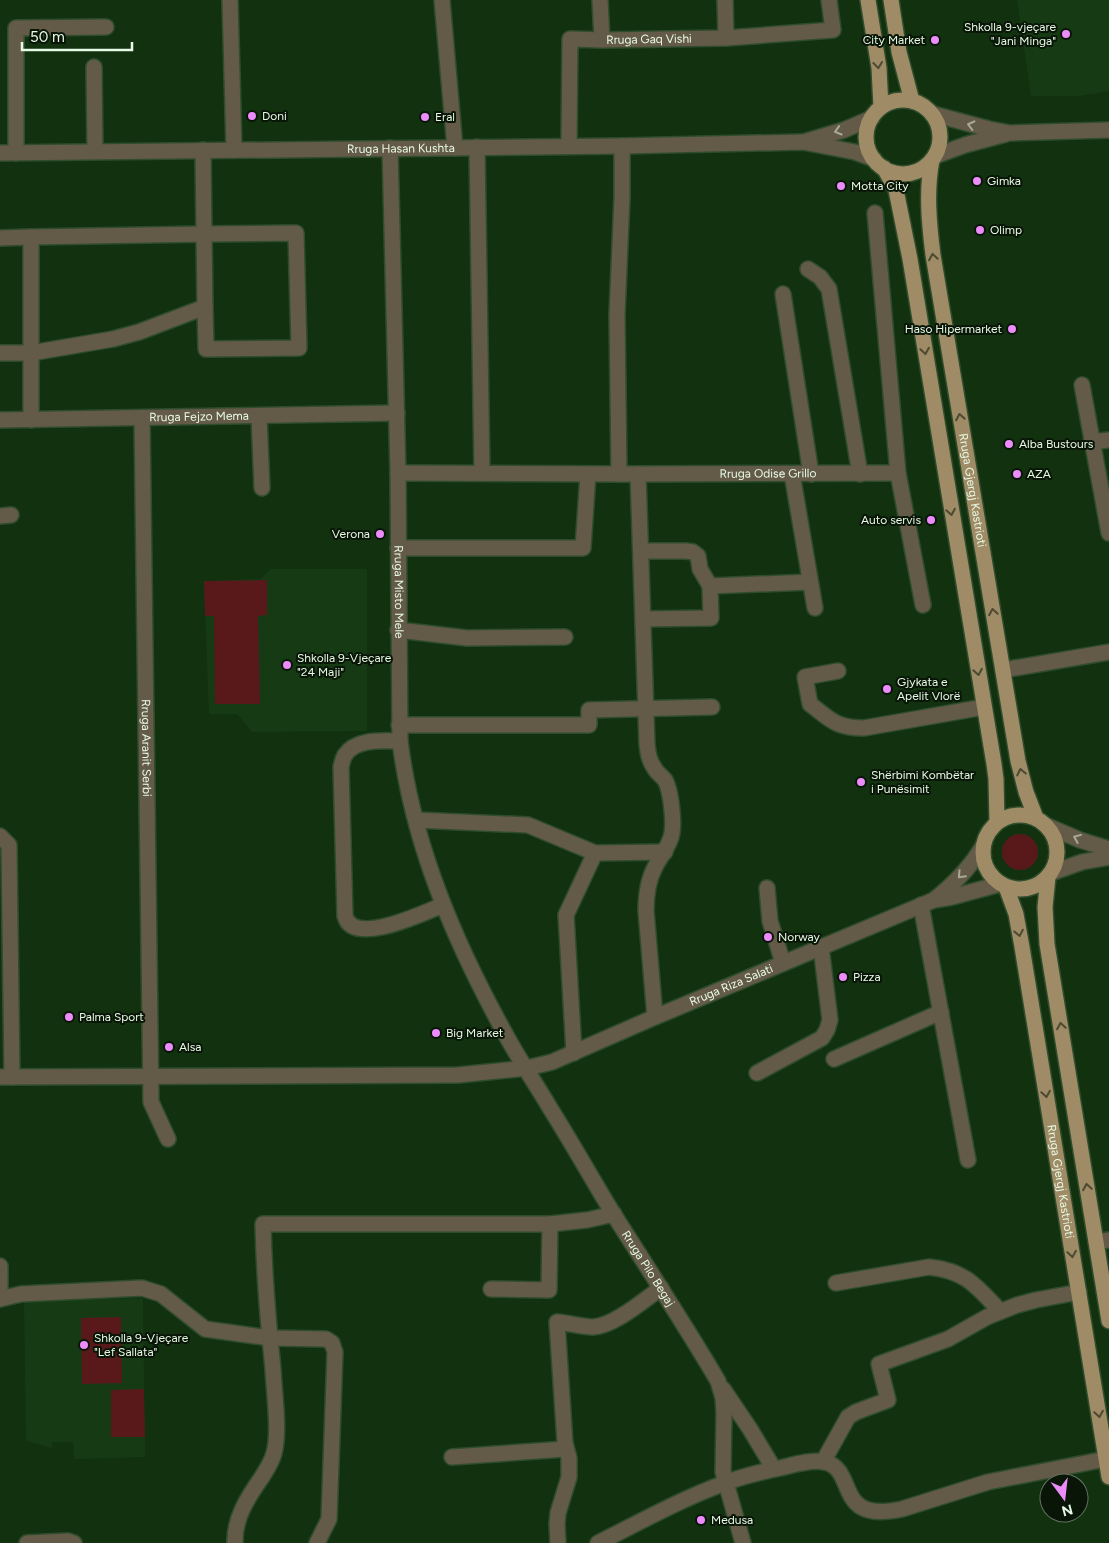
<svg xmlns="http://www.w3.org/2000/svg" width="1109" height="1543" font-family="Figtree,sans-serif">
  <rect width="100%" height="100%" fill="#11310f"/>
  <!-- built -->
  <path fill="#163b14" d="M1017,0H1109V91L1080,96H1031Z
    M270,569H367V731L252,732L237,714H209L204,581L261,579Z
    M143,1298L145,1457L74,1459L73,1442H52V1448L26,1441L24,1301Z"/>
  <!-- green -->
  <path fill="#59191b" d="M267,580V615L258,616L260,704H215L214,616H205L204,581Z
    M1002 852a18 18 0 1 1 36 0a18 18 0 1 1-36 0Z
    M121,1317L122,1383L82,1384L81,1318Z
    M144,1389L145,1437H111V1390Z"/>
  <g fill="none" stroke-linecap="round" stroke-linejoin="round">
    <!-- minor casing -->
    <g stroke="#2f4d2d" stroke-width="18">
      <g id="minor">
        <path d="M230,0L234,150"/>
        <path d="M442,0L455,148"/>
        <path d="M600,0L602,40"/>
        <path d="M725,0L726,38"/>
        <path d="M94,67L95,151"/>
        <path d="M933,114L989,129L1010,133L1109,130"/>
        <path d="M807,141L844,130L872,118"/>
        <path id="s1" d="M569,145L570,39L602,40L726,38L833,30L829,0"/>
        <path d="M622,146V197L617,315L619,474H638L647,744C648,753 649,761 655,769C657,773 662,776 665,780C671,790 674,821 672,833C670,846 661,855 655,867C648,880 646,896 646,911L655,1017"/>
        <path d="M477,147L482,473"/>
        <path id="s2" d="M390,148L398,473L400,741C413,846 456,945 507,1037C520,1061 536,1084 550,1108C572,1143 592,1179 614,1215C649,1270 685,1325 718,1381L723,1398L724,1413L723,1472L743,1543"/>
        <path d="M203,150L204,234L296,233L299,348L206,349L205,307"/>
        <path id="s3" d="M0,153L622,146L803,142L855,152L874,159"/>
        <path d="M16,153V28L106,27"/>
        <path d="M935,156L965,145L1006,134"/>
        <path d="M875,213L898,473L923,605"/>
        <path d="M31,237L204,234L205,307L139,332L113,339L31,353V420"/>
        <path d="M0,238L31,237V353H0"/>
        <path d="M808,269L820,277L829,289L860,474"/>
        <path d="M783,294L811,474"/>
        <path d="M1082,385L1109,533"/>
        <path d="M259,416L262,488"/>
        <path id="s4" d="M142,419L151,1102L168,1139"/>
        <path id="s5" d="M0,420L397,413"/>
        <path d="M1091,442L1109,440"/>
        <path d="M398,473L619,474"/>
        <path id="s6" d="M638,474L898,473"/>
        <path d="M792,474L815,608"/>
        <path d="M0,516L11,515"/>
        <path d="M398,548H583L588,474"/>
        <path d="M641,551H686L693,552L698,556L700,569L710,586"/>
        <path d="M643,619L711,618L710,586L810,582"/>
        <path d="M398,630L467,638L565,637"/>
        <path d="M1003,670L1109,652"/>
        <path d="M838,671L805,677L810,704C831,720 836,728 864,728L984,707"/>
        <path d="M399,725H589V710L712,707"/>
        <path d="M400,741C383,741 356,738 345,755C343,758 342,763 341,767L345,916C353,947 423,913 443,905"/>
        <path d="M416,820L528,825L595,853L665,852"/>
        <path d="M1045,825L1080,840L1109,849"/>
        <path d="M0,836L9,845L12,1077"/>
        <path d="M1051,873L1082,862L1109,857"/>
        <path d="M767,888L770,921L783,963"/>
        <path d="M935,899C955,883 970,868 983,846"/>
        <path d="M921,905L968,1160"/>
        <path d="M574,1053L566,915L595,853"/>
        <path d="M834,1059L941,1012"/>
        <path d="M757,1073L822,1038L827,1030L830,1020L821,947"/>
        <path id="s7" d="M0,1077L458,1075L527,1068L552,1062L655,1017L934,900L952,897L1000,884"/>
        <path d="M1096,1242L1109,1240"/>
        <path d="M0,1266V1299"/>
        <path d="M836,1283L929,1267C966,1271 976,1286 1000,1311"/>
        <path d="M491,1289L549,1290L550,1224"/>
        <path d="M0,1299L21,1294L142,1288L161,1294L205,1329L270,1338L326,1339L332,1343L335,1352L329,1519L317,1543"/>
        <path d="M723,1389L750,1429L774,1469"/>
        <path d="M452,1457L566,1449"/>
        <path d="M823,1462L848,1417L856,1412L888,1400L879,1364L948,1339L987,1317L1017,1305L1036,1300L1079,1292"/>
        <path d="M27,1543L68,1541L74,1543"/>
        <path d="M235,1543C234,1518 248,1497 262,1477C266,1470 272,1462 274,1453C280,1432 274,1392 273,1369C268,1321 264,1272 263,1224H550L587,1220L614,1214"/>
        <path d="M558,1543L557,1524L558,1513L569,1477V1458L565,1443L557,1322C569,1323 582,1327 593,1327C614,1326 644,1300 661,1288"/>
        <path d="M598,1543C640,1522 681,1499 725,1483C743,1476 761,1472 780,1468C793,1465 811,1459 825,1462C858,1470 833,1524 902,1509L988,1482L1106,1459"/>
      </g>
    </g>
    <!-- major casing -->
    <g stroke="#2f4d2d" stroke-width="18">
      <g id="major">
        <path d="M868,0L879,68L881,107"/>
        <path d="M891,0L899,52L912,101"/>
        <circle cx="903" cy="137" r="37"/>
        <path id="s8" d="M932,160C926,191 929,223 933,255L1018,761L1026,792L1036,818"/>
        <path d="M884,168L896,190L910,259L994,764L996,779L997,822"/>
        <circle cx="1020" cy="852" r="37"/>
        <path d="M1048,877L1045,907L1047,944L1109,1321"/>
        <path id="s9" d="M1006,887L1016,914L1022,947L1109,1477"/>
      </g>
    </g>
    <!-- minor -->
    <use href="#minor" stroke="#645a48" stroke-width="15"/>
    <!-- major -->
    <use href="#major" stroke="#9f8b65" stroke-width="15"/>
  </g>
  <!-- one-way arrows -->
  <defs><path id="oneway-chevron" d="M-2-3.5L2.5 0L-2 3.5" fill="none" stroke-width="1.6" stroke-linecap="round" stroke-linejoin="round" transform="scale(1.25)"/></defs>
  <g stroke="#4c4a31">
    <use href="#oneway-chevron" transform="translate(878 65) rotate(83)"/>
    <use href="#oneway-chevron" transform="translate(933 257) rotate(-99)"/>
    <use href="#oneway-chevron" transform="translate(925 351) rotate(81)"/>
    <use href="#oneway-chevron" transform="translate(960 417) rotate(-100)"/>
    <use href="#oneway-chevron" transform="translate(951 512) rotate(80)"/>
    <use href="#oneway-chevron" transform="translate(993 612) rotate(-100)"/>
    <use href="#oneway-chevron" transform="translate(978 672) rotate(80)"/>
    <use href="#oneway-chevron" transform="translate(1021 772) rotate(-102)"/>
    <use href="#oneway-chevron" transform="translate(1019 933) rotate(79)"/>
    <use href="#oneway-chevron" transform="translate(1061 1026) rotate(-99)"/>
    <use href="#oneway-chevron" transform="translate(1046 1094) rotate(81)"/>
    <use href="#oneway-chevron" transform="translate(1087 1187) rotate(-99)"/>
    <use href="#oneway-chevron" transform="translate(1072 1254) rotate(81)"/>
    <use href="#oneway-chevron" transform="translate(1099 1414) rotate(81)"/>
  </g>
  <g stroke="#a6aa96">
    <use href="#oneway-chevron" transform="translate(971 125) rotate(-166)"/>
    <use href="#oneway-chevron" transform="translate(838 131) rotate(163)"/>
    <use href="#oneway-chevron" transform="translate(1077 838) rotate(-158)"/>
    <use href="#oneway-chevron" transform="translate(961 875) rotate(134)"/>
  </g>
  <!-- markers -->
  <g fill="#ec8cfa" stroke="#081507" stroke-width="2">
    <circle cx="1066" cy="34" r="5"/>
    <circle cx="935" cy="40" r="5"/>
    <circle cx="252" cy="116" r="5"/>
    <circle cx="425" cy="117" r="5"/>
    <circle cx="977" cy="181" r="5"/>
    <circle cx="841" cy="186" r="5"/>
    <circle cx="980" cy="230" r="5"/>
    <circle cx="1012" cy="329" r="5"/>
    <circle cx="1009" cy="444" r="5"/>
    <circle cx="1017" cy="474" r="5"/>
    <circle cx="931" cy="520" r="5"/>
    <circle cx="380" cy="534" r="5"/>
    <circle cx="287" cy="665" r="5"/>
    <circle cx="887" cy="689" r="5"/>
    <circle cx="861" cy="782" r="5"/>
    <circle cx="768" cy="937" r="5"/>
    <circle cx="843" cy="977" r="5"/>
    <circle cx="69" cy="1017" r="5"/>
    <circle cx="436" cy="1033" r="5"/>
    <circle cx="169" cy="1047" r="5"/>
    <circle cx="84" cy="1345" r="5"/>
    <circle cx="701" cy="1520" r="5"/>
  </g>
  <g text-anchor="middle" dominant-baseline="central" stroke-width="4" stroke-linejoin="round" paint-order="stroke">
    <!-- poi labels -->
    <g font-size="12" fill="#e7fae5" stroke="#081507" text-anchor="start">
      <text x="1056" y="27" text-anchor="end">Shkolla 9-vjeçare<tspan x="1056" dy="14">"Jani Minga"</tspan></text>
      <text x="925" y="40" text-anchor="end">City Market</text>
      <text x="262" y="116">Doni</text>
      <text x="435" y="117">Eral</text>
      <text x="987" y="181">Gimka</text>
      <text x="851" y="186">Motta City</text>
      <text x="990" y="230">Olimp</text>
      <text x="1002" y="329" text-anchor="end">Haso Hipermarket</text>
      <text x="1019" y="444">Alba Bustours</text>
      <text x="1027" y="474">AZA</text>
      <text x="921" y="520" text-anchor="end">Auto servis</text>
      <text x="370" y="534" text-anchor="end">Verona</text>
      <text x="297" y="658">Shkolla 9-Vjeçare<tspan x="297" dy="14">"24 Maji"</tspan></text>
      <text x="897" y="682">Gjykata e<tspan x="897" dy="14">Apelit Vlorë</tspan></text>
      <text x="871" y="775">Shërbimi Kombëtar<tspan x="871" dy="14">i Punësimit</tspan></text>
      <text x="778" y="937">Norway</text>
      <text x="853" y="977">Pizza</text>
      <text x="79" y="1017">Palma Sport</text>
      <text x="446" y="1033">Big Market</text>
      <text x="179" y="1047">Alsa</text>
      <text x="94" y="1338">Shkolla 9-Vjeçare<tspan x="94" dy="14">"Lef Sallata"</tspan></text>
      <text x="711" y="1520">Medusa</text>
    </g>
    <!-- street labels -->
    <g font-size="12" fill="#e7fae5" stroke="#081507">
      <text stroke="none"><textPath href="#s1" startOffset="185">Rruga Gaq Vishi</textPath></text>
      <text stroke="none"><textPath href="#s3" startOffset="401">Rruga Hasan Kushta</textPath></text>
      <text stroke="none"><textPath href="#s5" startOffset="199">Rruga Fejzo Mema</textPath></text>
      <text stroke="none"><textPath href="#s6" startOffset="130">Rruga Odise Grillo</textPath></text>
      <text stroke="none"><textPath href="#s8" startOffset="334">Rruga Gjergj Kastrioti</textPath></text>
      <text stroke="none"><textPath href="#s2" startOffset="444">Rruga Misto Mele</textPath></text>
      <text stroke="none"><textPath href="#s4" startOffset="329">Rruga Aranit Serbi</textPath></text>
      <text stroke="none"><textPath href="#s7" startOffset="748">Rruga Riza Salati</textPath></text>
      <text stroke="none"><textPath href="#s9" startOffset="300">Rruga Gjergj Kastrioti</textPath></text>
      <text stroke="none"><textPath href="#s2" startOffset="1181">Rruga Pilo Begaj</textPath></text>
    </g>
  </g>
  <!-- north arrow -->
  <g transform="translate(1064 1498) rotate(165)"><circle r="24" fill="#081507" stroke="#617160"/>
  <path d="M0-4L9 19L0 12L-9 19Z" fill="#ec8cfa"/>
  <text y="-8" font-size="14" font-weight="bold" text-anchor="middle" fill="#e7fae5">N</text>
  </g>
  <!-- scale -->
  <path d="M22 42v8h110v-8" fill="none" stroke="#e7fae5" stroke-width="2.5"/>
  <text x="30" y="42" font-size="15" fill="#e7fae5" stroke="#081507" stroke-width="4" paint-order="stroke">50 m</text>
</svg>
